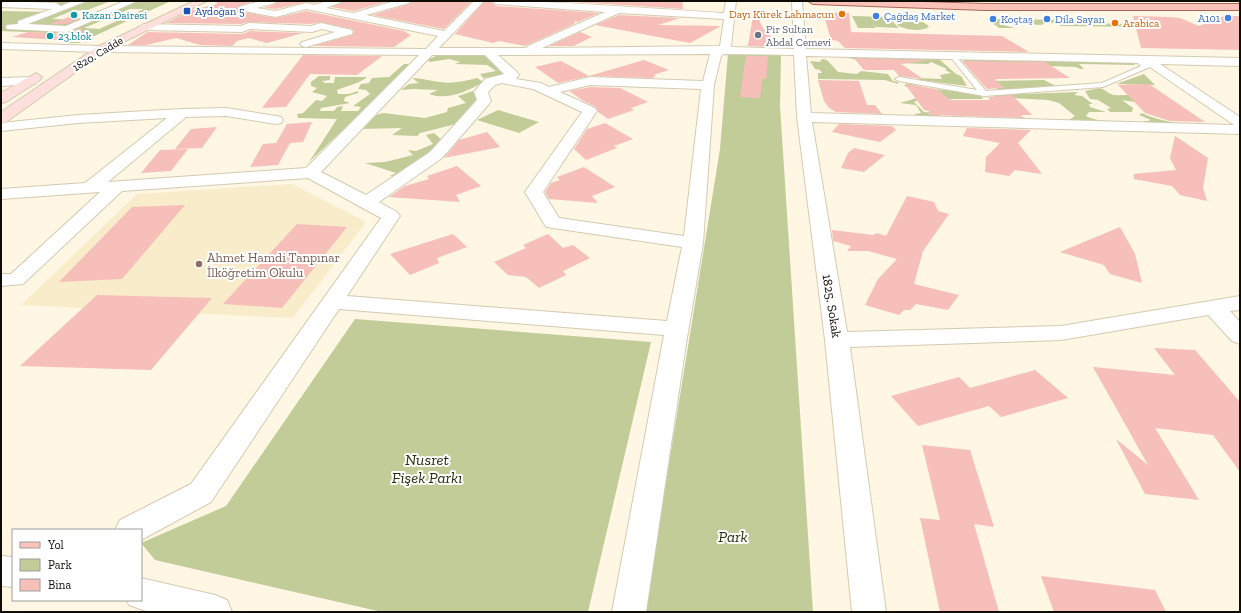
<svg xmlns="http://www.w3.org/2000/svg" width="1241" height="613" font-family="'Zilla Slab',serif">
  <rect width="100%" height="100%" fill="#fff7e3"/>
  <!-- built -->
  <path fill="#f8eccb" d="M292,184L366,222L293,318L21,305L137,194Z"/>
  <!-- green -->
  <path fill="#c1cc99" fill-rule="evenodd" d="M7,1H111L85,11L74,10L52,19L75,20L98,11L106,12L135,1H171L79,43H67L72,41L59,40L71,34L1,31V11L50,12L67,6L1,4ZM130,9H144L99,29L84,28Z
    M852,16L892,17L893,18L890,19L899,28L876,27L872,23L876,28H858Z
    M987,19L1079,20L1083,23L1130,24L1127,22H1139L1140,27L1062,26L1050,22L1041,24L1044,25C1029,25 1013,19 999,24L1015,28H999Z
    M900,21C909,20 924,19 929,27C920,32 905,30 897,25Z
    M442,53L487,55L506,74L483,78L480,74L496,71L487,65L455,64L460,62L449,59L430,62L427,60Z
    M842,53L857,54L869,58L868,56L939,59L956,74L961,76L967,86L920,80L918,78L942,79L940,75L951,73L945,70L947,69L931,62L928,64L867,62L844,57Z
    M728,54H781L780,106L813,612H645L720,149Z
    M963,58L1134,63L1135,65L1079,64L1084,69H1080L1076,67L965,63Z
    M824,59L828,61L838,72L857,74L861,71L888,74L893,81L898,82V84L885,80L818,79V73H822L820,70L815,69L810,61L821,62L820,60Z
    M404,64H414C379,97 344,128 309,162L337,119L298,118L297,114L303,113L316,100L322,101L327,96L312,92L317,88L311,86V82L319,76H330V80L322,81L325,83H334L335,77H367C361,83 346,86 337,90L338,94H349L358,91V93L345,97L344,101L350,103L321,108L320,111H334L337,107L343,106L341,111H358L361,107L353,106L370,94L366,90L358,89L361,84L369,83L372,78L389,77Z
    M1144,74L1155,85L1116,84Z
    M412,78C422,78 430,81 440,82C452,84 465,81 477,78L483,82C469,91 446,101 429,94L438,90L414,89L401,90L409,84L419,83Z
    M1044,80L1056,86L1010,90L997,89L990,81Z
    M907,83L930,89L960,91L981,96L983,99H921L914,102L924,112L935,113L940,116L1067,121L1075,116L1059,103L1048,100L995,97L993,95L1078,92L1074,95L1082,96L1093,104H1089L1090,107L1106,112H1089L1086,116C1102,124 1135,125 1151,120L1139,115L1142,113C1167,125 1207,128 1235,123L1240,126L916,117L915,114L921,113L916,105L900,103L920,97L917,90L904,86Z
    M1099,88C1105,89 1106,92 1111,94C1118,97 1126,94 1134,95L1148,109L1135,102L1122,100L1133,108L1132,112H1110L1107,109L1111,108L1098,100L1090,99L1085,91Z
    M473,91L479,101L460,123L420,133L417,136L392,135L402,128L361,129L370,117L383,113L425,118L447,112L448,108L466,103L458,96Z
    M498,110L539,122L519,133L477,120Z
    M434,133L443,141L396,178L390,176L396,173L365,163L385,162L413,155L408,150L416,151L433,144L426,135Z
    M355,319L651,342L588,612H382L155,560L141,543L226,506Z"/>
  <!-- building -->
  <path fill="#f7bfba" d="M217,1H255L241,5L238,8L244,12L276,18L306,11L404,31L411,35L394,47L313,46L352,35L354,31L352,29L321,22L311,24L249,22L241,24L166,23L192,10L217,4Z
    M278,1H314L319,2L314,3L306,2L276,9L264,8L275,4Z
    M345,1H390L353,11L331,7Z
    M412,1H472L444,29L372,15L409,4Z
    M485,1H490L496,6L599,13L578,22L575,21L574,24L525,46L499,41L493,43L455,34Z
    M553,1H682L683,9L608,4Z
    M754,10L764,30H771L769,47L748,46Z
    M823,12L849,13L851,32L1002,36L1029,52L845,48L838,41L831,40Z
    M77,14L78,19L66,24H50Z
    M619,15L680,18L658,25L721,26L690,43L595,25Z
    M1133,16L1169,17L1180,18L1199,26L1224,16H1240V50L1141,48Z
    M81,28L86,43L65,37L59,40L12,37L28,32L67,34Z
    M250,31L303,33L267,43L249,38L237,41L232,46L200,45L176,38L146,45H128L148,32L242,34Z
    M580,32L592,37L573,46H549Z
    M303,55L382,56L357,75L310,74L286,107L262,108Z
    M746,56H768L766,79H762L760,98L740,97Z
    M854,58L930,60L901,64L923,79L899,76L894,70H864Z
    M644,60L669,70L653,75L656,76L652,78L590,76L558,83L535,67L561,61L589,76Z
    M962,61L1045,62L1070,78L995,79L1004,88L987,89Z
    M818,80L859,81L867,105H875L882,114L836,112L829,108L824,101Z
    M905,84L936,89L951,100H990L988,97L1012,95L1032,115H1021L1024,118L929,115V111L924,110Z
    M1149,84L1205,122L1170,121L1145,113L1118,85Z
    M590,87L620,88L648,102L631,108L634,110L608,119L598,112L596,107L582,100L569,91Z
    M312,122L303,142L290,143L278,165L250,167L263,144L276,143L287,124Z
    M605,123L633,139L614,146L617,148L586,160L574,149L587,129Z
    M839,124L892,126L896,130L880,142L832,132Z
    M217,127L202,148L175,149L191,129Z
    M967,128L1031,130L1018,143L1042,174L1015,170L1009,176L985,172L986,157L1000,143L963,136Z
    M487,132L500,147L444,158L459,140Z
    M1175,136L1208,158L1203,188L1207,201L1180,195L1172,186L1134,179V174L1176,170L1170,158Z
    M854,148L885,155L864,172L841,168L848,153Z
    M188,149L171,171L141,173L160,150Z
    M457,166L481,186L456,195L460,202L389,197L405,186L429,179L427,176Z
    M584,167L615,187L592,196L598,203L549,199L545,192L551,183L560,180L557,177Z
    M907,196L934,202L938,211L949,214L923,251L914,284L959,295L948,310L916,304L910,310H904L899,315L865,305L878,279L897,259L868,251H847L851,246L833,241L832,230L873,235L877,233L886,236Z
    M185,205L122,279L59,282L132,207Z
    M297,224L347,227L282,308L223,304Z
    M1120,227L1135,254L1142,283L1110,274L1104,265L1060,252Z
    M453,234L467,247L437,258L439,263L410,275L390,254Z
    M548,234L563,248L573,245L590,258L563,271L566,275L539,288L526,277L508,275L494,262L526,248L523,245Z
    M97,295L212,298L151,370L20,366Z
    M1154,348L1195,350L1240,402V472L1213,435L1155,428L1199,500L1145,494L1116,439L1148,465L1093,367L1175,375Z
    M1035,370L1068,398L1001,417L989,406L918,426L891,396L959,377L970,388Z
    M922,445L970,450L994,527L974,524L999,612H940L920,518L940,520Z
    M1041,576L1155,590L1166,612H1054Z"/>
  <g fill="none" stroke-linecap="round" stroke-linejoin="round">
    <!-- service casing -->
    <g stroke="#d3cab1" stroke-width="2">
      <path id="service" d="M952,53L954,54L986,91L1102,83L1141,66L1132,58L1135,56L1150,67L1103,87L984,96L899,81L895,79L899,77L977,90L949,55Z"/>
    </g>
    <!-- minor casing -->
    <g stroke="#d3cab1" stroke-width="2">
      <path id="minor" d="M1,1L56,3L61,6L73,1H87L28,24L66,26L124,1H137L67,32L7,29L6,27L7,25L18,24V21L52,9L1,7Z
        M261,1H277L275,3L257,8L276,11L306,3L314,5L328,1H344L326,8L353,13L395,1H411L409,3L366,15L444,31L474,1H484L439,48H526L528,46L605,12L496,4L491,1C569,1 647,9 724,13L726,1H736L731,47L794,49L792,1H802L806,49L1240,58V66L1160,64L1240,117V134L812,122L847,332L1061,326L1240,296V310L1230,311L1240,322V344L1232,341L1208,315L1061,340L850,347L886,612H852L825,340L797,117L794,55L724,54L721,56L714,85L703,243L686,344L646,612H612L664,335L339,309L211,502L141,540V530H115L120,520L191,484L381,218L308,178L122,191L23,284L1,286V274H11L100,192L1,199V189L85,183L167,118L78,123L1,131V123L78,115L182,109L226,108L276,116L281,117L283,120L281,123L276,124L226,116L186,117L108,182L306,168L419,55L101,52L1,49V43L101,46L426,49L438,36L306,9L276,17L244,11L239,8L241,6ZM619,13L724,19L720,46L542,48ZM710,54L703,81L590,77L549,87L541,83L516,79L519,75L517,72L498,55ZM432,55H485L504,74L485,79L474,92L477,100L430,152L366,195L321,172ZM806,56L1144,63L1234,125L811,113ZM502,83L533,89L582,112L525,192L546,227L682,247L667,321L347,296L400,216L397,212L379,202L442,158L489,104L491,101L488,92L495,85ZM590,85L701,89L684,236L559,218L543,192L597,111L595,108L560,92Z
        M249,23L311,26L321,23L352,30L353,32L352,34L306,47L302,46L300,44L302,42L335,32L322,29L312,32L250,29L242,32L144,30L139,27L144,24L241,26Z
        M30,77L36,81L35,84L1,86V78Z
        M1,556L13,557V587L1,586Z
        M141,578L215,595L227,600L232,612H149L129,605L127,600H141Z"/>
    </g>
    <!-- secondary casing -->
    <g stroke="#d3cab1" stroke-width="2">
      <path id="secondary" d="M194,1H207L105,51L6,122L1,123V112L97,47Z
        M36,73L42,77L40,80L6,102L1,103V93Z"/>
    </g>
    <!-- primary casing -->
    <g stroke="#a7685b" stroke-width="2">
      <path id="primary" d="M808,1H895L985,4H1240V10H985L813,4Z"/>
    </g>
    <!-- service -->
    <use href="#service" fill="#fff" fill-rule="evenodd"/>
    <!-- minor -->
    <use href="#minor" fill="#fff" fill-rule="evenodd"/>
    <!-- secondary -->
    <use href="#secondary" fill="#fde0dc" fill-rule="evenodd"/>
    <!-- primary -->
    <use href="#primary" fill="#fbc2b9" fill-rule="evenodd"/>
  </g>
  <!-- markers -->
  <rect fill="#1a4fb4" stroke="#fff" stroke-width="1.5" x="183" y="7" width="8" height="8" rx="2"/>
  <g fill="#e8710a" stroke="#fff" stroke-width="1.5">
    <circle cx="842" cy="14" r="4"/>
    <circle cx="1115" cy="23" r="4"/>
  </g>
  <g fill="#0f9aa8" stroke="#fff" stroke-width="1.5">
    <circle cx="74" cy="15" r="4"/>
    <circle cx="50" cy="36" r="4"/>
  </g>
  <g fill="#3f7fe0" stroke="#fff" stroke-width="1.5">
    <circle cx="876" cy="16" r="4"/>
    <circle cx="1228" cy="18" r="4"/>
    <circle cx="993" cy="19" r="4"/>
    <circle cx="1047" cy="19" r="4"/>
  </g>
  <circle fill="#6b7280" stroke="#fff" stroke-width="1.5" cx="758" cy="35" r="4"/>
  <circle fill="#8d6e63" stroke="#fff" stroke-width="1.5" cx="199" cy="264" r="4"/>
  <g text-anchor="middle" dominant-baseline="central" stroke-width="4" stroke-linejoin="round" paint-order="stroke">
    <!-- far-transit labels -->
    <g font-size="11" fill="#164399" stroke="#fff" text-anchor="start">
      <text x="195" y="11">Aydoğan 5</text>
    </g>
    <!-- far-food labels -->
    <g font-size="11" fill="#c56008" stroke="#fff" text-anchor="end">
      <text x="834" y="14">Dayı Kürek Lahmacun</text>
      <text x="1123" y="23" text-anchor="start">Arabica</text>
    </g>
    <!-- far-culture labels -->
    <g font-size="11" fill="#0d838f" stroke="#fff" text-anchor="start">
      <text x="82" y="15">Kazan Dairesi</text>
      <text x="58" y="36">23.blok</text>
    </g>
    <!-- far-shop labels -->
    <g font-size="11" fill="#366cbe" stroke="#fff" text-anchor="start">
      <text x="884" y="16">Çağdaş Market</text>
      <text x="1220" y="18" text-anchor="end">A101</text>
      <text x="1001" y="19">Koçtaş</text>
      <text x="1055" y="19">Dila Sayan</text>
    </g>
    <!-- far-worship labels -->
    <g font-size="11" fill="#5b616d" stroke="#fff" text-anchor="start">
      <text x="766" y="29">Pir Sultan<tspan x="766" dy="13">Abdal Cemevi</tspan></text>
    </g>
    <!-- far-street labels -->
    <g font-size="11" fill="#0f0c05" stroke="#fff">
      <text transform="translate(98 54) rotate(-31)">1820. Cadde</text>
    </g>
    <!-- education labels -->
    <g font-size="13" fill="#785e54" stroke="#fff" text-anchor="start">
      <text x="207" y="257">Ahmet Hamdi Tanpınar<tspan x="207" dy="15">İlköğretim Okulu</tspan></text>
    </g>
    <!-- street labels -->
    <g font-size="13" fill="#0f0c05" stroke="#fff">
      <text transform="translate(832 306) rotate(81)">1825. Sokak</text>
    </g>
    <!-- near-park labels -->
    <g font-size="16" font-style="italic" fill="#282e0a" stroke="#fff">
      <text x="427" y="459">Nusret<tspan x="427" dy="18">Fişek Parkı</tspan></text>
      <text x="733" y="536">Park</text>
    </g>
  </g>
  <!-- border -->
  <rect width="1241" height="613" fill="none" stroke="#0f0c05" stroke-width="4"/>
  <!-- legend -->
  <rect x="12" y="529" width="130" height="72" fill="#ffffff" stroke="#9f9e9b"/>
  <rect x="20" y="542" width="20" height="6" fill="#fbc2b9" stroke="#9f9e9b"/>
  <text x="48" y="549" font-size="12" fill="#0f0c05">Yol</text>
  <rect x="20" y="559" width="20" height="12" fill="#c1cc99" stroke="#9f9e9b"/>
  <text x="48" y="569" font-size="12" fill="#0f0c05">Park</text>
  <rect x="20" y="579" width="20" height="12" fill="#f7bfba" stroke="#9f9e9b"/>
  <text x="48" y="589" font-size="12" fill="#0f0c05">Bina</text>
</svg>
